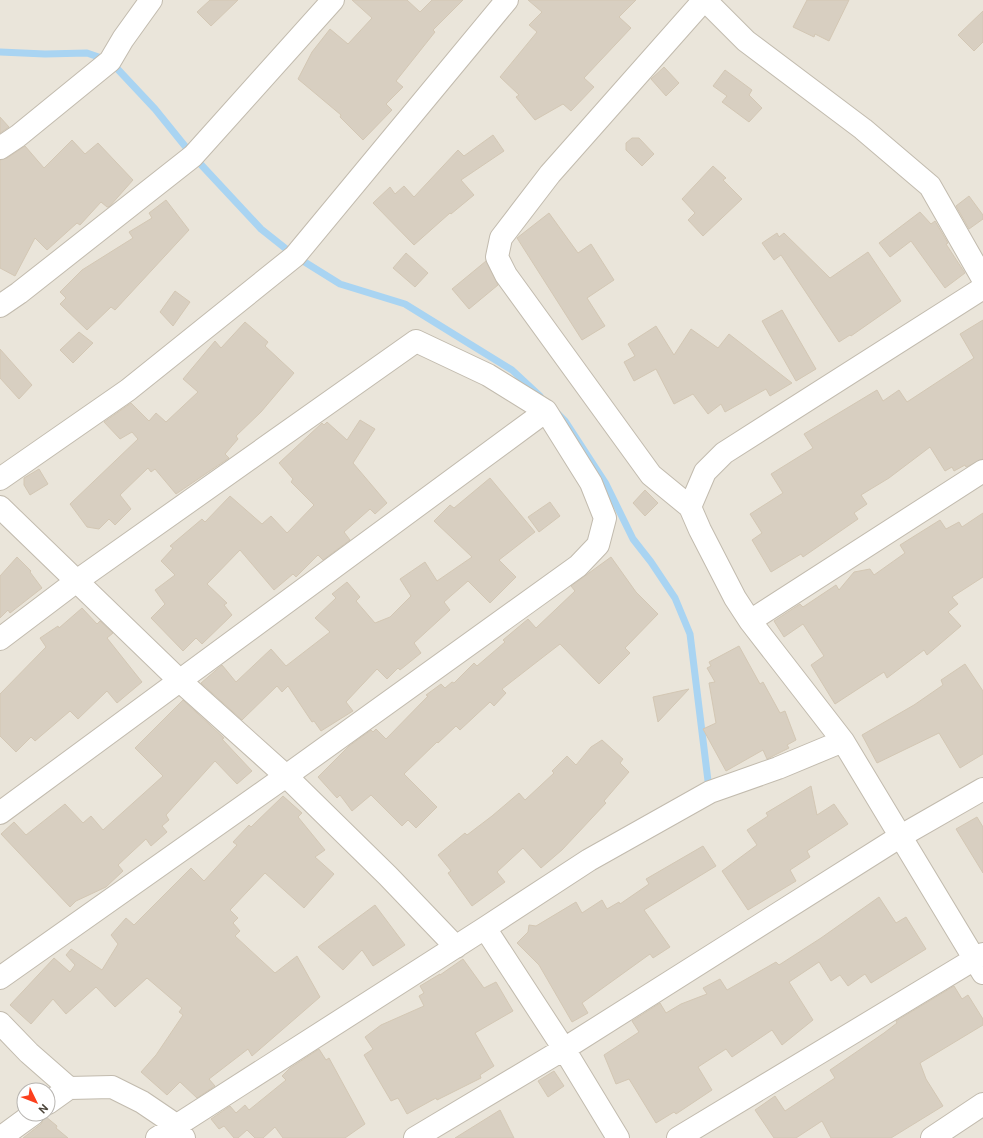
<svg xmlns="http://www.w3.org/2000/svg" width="983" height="1138" font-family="'DM Sans',sans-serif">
  <rect width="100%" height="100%" fill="#f6f3ec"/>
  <!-- residential -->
  <path fill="#eae5da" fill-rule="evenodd" d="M0,0H983V1138H0ZM24,1090H48V1114H24Z"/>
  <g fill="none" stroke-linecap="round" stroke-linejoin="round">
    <!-- stream -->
    <path stroke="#a9d4f2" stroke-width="7" d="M0,52L45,54L87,53L110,61L155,109L193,156L261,229L295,256L340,284L405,304L512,370L540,396
      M557,413L565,421L606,484L633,539L651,562L675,598L690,634L709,789"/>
  </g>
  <!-- building -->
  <path fill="#d8cfc1" stroke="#d3c7b4" d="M210,0H238L211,26L197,12Z
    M352,0H407L420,12L432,0H463L433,30L435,32L396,81L403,87L386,104L392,110L363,140L340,117L341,115L298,79L312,52L330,29L348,44L372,18Z
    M528,0H636L619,17L631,28L584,78L594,87L571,111L563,104L535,120L516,97L519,95L500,77L537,32L529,25L542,12Z
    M807,0H849L829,41L815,34L814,37L793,27Z
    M983,11V42L974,51L958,35Z
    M664,67L679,83L666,96L651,79Z
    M725,70L752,90L749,95L762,108L749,122L722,102L727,96L713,86Z
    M0,117L9,127L0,133Z
    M493,135L504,151L461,180L474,195L451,214L450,213L414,245L373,203L390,187L395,194L404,186L414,197L458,150L464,156Z
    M632,138H639L654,154L642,166L626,150V143Z
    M72,140L85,154L98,143L133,180L109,207H107L101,202L80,225L77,223L47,250L35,238L15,276L0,268V160L7,158L25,146L44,168Z
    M713,166L726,178L723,180L742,199L703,236L688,220L695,213L682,199Z
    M969,196L983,215V219L969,229L956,206Z
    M166,200L189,230L115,310L111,307L87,330L60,304L66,298L60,292L82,270L133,238L129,232L152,218L149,213Z
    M920,212L931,224L935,221L948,243L946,244L965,273L945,288L911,241L890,257L879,243Z
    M549,213L578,253L591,244L614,280L587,298L605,326L582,340L517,238Z
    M777,233L779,237L784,233L830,278L868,252L901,301L851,336L850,335L839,342L781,255L774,260L762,243Z
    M406,253L428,273L415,287L393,268Z
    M486,261L498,285L469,309L452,289Z
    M175,291L190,302L173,326L160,312Z
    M782,310L816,369L796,381L762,321Z
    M983,320V459L966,467L965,465L954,471L952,467L945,471L930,447L889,478L861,495L867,504L854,513L858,519L803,557L801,554L771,572L752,540L762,533L750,514L783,493L771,474L813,448L804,434L877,390L883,401L899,390L907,402L974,358L960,334Z
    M245,322L268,342L265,346L294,373L261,412L236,436L238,439L225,454L229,458L176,494L155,469L151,472L148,468L120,495L131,509L115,525L109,519L99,529L87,527L70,504L138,439L132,432L120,439L104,422L131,403L149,421L156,413L166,422L198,392L183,379L215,341L221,348Z
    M656,326L674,355L691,329L718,348L729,334L792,383L770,396L766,389L725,412L721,404L708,414L693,394L674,404L656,369L634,381L624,362L635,356L628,344Z
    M79,332L93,343L73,363L60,350Z
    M0,349L32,385L19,399L0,378Z
    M360,420L375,429L353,463L387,503L375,514L370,509L344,532L350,540L323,560L318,555L296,577L293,574L274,590L240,550L207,584L227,603L224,605L232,615L202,644L196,638L183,651L151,618L165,604L155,590L175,575L161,561L173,548L170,546L202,519L205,522L230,496L262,524L271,516L287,533L314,505L291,482L293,479L279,463L322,423L324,425L327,422L347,440Z
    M39,469L48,484L30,495L24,485V478Z
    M490,478L535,532L499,560L516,577L490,603L468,581L444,602L450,610L414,643L421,653L400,670L398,668L387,679L377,669L346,702L353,711L321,731L314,721L312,722L288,686L282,692L277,686L242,720L201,683L222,665L236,682L271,649L286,666L330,632L315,618L336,598L332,594L347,582L360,597L356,601L375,623L390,617L411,596L400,579L425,562L437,581L472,557L434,521L450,505L454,508Z
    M645,490L658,503L645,516L633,503Z
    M550,502L560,516L539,532L528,517Z
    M983,513V577L952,597L958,604L948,612L961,626L927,655L924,650L887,678L884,672L835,704L811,665L824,656L803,624L784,637L774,621L800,604L803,607L836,585L839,590L854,572L870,569L874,575L905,553L900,545L940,520L946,529L959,522L962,527Z
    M17,557L31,571L30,572L42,588L10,613L8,610L0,618V576Z
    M611,557L636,592L658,614L625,648L630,653L599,684L560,644L502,689L506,693L494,706L490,702L460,730L456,726L438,743L437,742L404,774L437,807L416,828L408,820L402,826L371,795L352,811L340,795L337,798L318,777L349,746L371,730L373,732L376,729L386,739L428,696L426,695L441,684L445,688L452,682L454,683L474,663L477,666L505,642L503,640L528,619L536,628L575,591L571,586Z
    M82,608L97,624L100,621L113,633L107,638L142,682L117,703L107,691L78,719L70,711L35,741L31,737L16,752L0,736V694L46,647L40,638L58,626L59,628Z
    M739,646L760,684L763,682L780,713L785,711L796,740L787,745L789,748L767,759L763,750L726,771L703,729L716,723L709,683L715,682L707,668L711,666L709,662Z
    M965,664L983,691V754L960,768L939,733L877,763L862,735L914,705L943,685L941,680Z
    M689,689L658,722L653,697Z
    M183,700L224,738L222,739L252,771L237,784L215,761L166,815L169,820L162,826L167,832L151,846L146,839L118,865L123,871L106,887L76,901L70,907L1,834L14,822L26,835L65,804L83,823L91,816L103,830L163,776L135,748Z
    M602,740L623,759L620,763L629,772L604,801L606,803L562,850L541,868L523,848L497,872L505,882L472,906L448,873L451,871L438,855L465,833L467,835L492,816L519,793L525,800L554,773L552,771L567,756L576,765L591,747Z
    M811,786L817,815L834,804L848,824L807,851L810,857L790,870L796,881L748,910L722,871L757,845L747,830L768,816L766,813Z
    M283,796L302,813L298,817L325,850L315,857L334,874L304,908L265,873L230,910L238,918L233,923L240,931L235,936L275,973L297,956L320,997L252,1056L248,1049L209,1079L215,1086L197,1098L180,1082L167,1095L141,1072L156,1055L183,1015L179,1012L182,1008L147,978L115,1007L96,987L66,1014L53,999L31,1024L10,1005L54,958L70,972L75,965L66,955L71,949L102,970L118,944L111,935L126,918L134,925L191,868L204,881L237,845L233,842L249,825L251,827Z
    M977,817L983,827V873L956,829Z
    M703,846L716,866L644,910L670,947L653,958L650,954L582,1003L588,1013L572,1022L539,965L517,943L528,932L529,925L536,926L576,902L582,913L602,900L607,909L619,902L620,904L649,884L646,879Z
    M879,897L896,923L906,917L926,949L871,983L865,974L848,986L840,975L831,981L819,962L789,982L813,1020L782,1045L772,1030L732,1057L726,1049L698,1067L712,1090L676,1114L674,1112L656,1123L629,1079L616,1084L604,1055L639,1032L632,1021L660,1003L666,1013L681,1004L707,994L703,988L720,979L727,990L776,962L779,965L821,938Z
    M375,905L405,945L373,966L362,950L343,970L318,947Z
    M463,959L484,988L496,982L513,1011L475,1033L494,1066L480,1075L481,1078L437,1100L436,1098L407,1114L398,1098L391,1101L364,1055L373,1049L365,1037L381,1025L424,1006L419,996L424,993L420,986L440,974V975Z
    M954,986L962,999L968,995L983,1019V1025L920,1063L926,1079L943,1106L891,1138H831L822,1121L796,1138H774L755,1110L775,1096L785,1111L835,1078L830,1070L884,1033L897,1023L896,1021Z
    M319,1049L326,1060L329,1058L365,1124L345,1138H283L275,1127L263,1138H255L247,1130L238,1138H234L224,1126L219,1129L211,1119L230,1106L236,1113L245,1105L249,1110L286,1080L282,1076L290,1068Z
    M554,1071L564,1086L548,1097L538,1081Z
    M500,1110L514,1138H455Z
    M45,1116L57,1126L56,1128L68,1138H23L41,1124Z"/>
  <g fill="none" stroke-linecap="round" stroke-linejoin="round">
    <!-- minor casing -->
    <g stroke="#c2bbae" stroke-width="24">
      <path id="minor" d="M705,0L746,41L863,129L930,186L983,279
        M0,148L18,136L110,61L123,39L151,0
        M983,288L724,453L705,472L690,507L700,530L735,598L750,621L843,741L983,973
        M0,306L19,293L193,156L333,0
        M0,479L128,390L295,256L507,0
        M0,507L179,680L286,776L388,876L456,947
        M690,507L651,475L506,275L497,257L501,238L550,174L704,0
        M750,621L983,471
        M0,639L78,580L416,341L488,375L546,411L591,483L605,518L598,545L578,566L286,776L0,978
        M0,813L546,411
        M485,928L564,1049L618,1138
        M0,1023L29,1053L69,1088L112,1087L142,1102L176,1125L184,1138
        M48,1103L69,1088
        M0,1138L33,1114
        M157,1138L485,928L589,860L710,792L778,768L843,741
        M415,1138L564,1049L901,836L983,789
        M678,1138L983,954
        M932,1138L983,1104"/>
    </g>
    <!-- minor -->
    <use href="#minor" stroke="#fff" stroke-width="22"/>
  </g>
  <!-- north arrow -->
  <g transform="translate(36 1102) rotate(133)"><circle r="19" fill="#ffffff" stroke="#b7b4b0"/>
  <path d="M0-3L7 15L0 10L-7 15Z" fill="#fc3f1d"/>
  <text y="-6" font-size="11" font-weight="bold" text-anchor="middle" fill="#4b4439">N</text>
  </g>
</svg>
